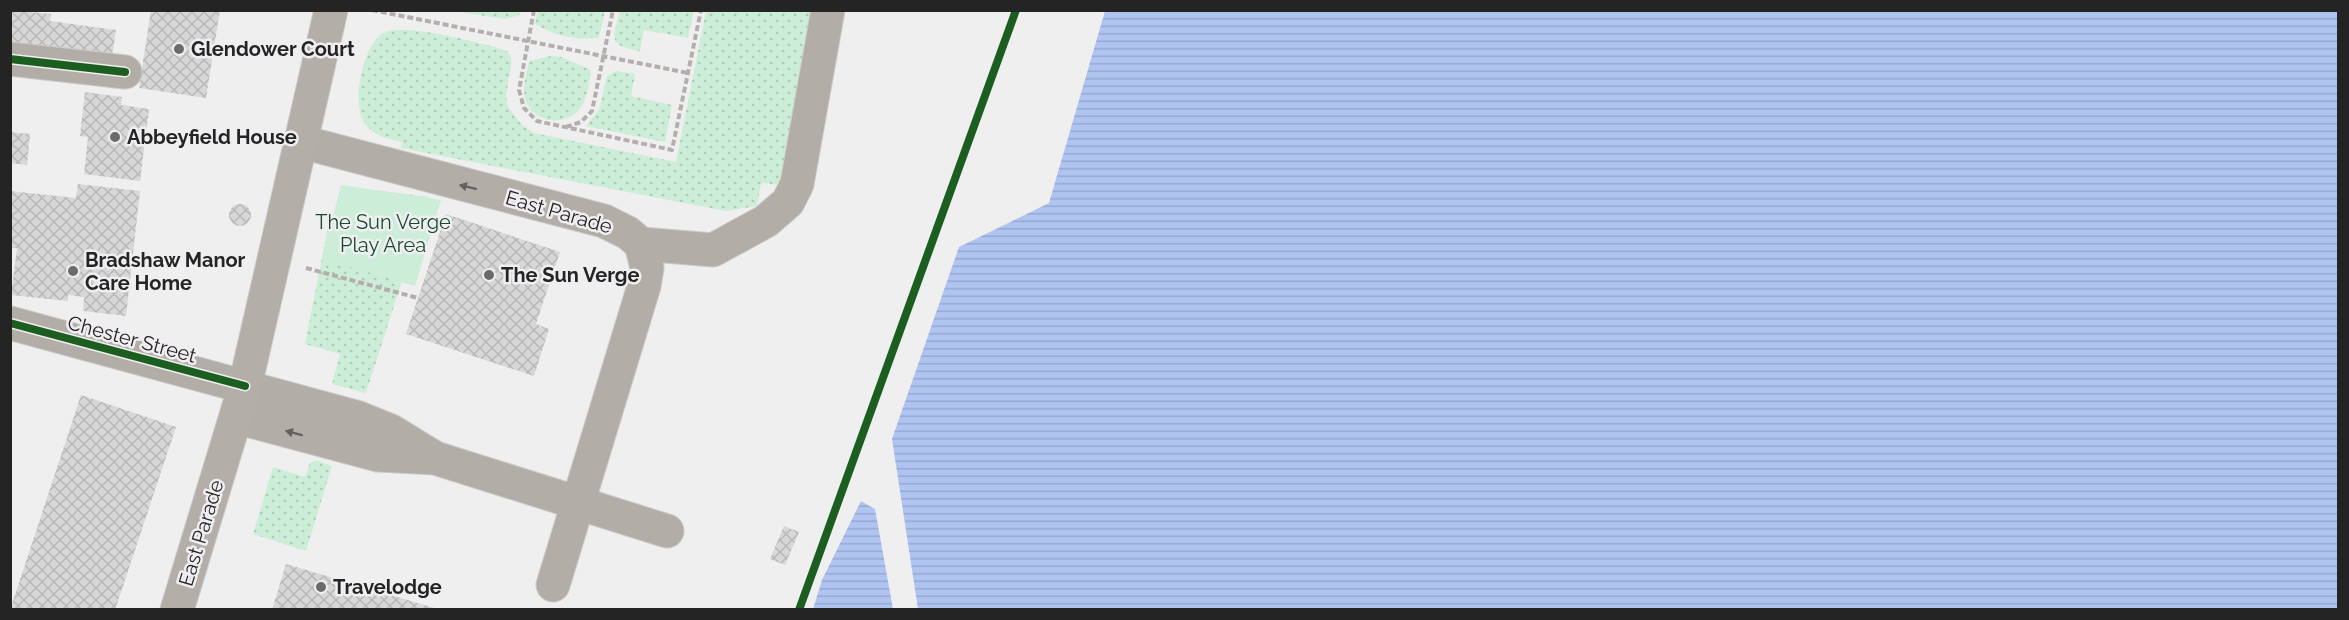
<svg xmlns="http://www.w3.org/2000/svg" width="2349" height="620" font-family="Raleway,sans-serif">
  <defs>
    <pattern id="grass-dots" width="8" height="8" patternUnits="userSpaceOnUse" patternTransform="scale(1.5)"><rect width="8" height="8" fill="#ccedd7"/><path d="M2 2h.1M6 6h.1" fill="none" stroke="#afcbb8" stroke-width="1.8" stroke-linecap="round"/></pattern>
    <pattern id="water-rules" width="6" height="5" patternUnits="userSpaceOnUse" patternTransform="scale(1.5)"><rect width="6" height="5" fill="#b0c4f1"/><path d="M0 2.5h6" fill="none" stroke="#97a8ce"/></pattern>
    <pattern id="building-cross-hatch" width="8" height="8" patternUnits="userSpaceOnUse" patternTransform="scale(1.5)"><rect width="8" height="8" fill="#d7d7d7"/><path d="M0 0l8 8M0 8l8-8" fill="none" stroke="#b8b8b8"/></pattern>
  </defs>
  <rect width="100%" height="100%" fill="#f0eff0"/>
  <!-- grass -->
  <path fill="url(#grass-dots)" d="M620,10H694V11L688,38L644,30L640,51C607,45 613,39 620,10Z
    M453,11L521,10V11L519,15L505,19Z
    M538,11H605L599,38C571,39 561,38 535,24Z
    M706,11H821L783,185L761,183L757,206L726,211L401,148L402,142C389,139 374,136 365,124C350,105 363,42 385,32C405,23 484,43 507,51L511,58V67L506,96L508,107L523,126L534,133L676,162Z
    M551,56L561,57L591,70C589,82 588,97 581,107C567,128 532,124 525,98C522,86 527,72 529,61Z
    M616,71L635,74L631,96L672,105L665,142L586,126L599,110L607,76Z
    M375,190L429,197L366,393L332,384L340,354L305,344L329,222C340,204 354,194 375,190Z
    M316,460L332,466L306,551L253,534L273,467L305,477L310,463Z"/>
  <!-- park -->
  <path fill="#ccedd7" d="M341,185L441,200L415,286L322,259Z"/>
  <!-- water -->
  <path fill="url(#water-rules)" d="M1105,11H2338V609H918L892,439L959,247L1049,203Z
    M861,501L875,509L893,609H813L822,580Z"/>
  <!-- building -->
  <path fill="url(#building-cross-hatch)" d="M10,10L51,14L50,21L116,30L111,64L10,43Z
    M151,10H220L206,98L139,88Z
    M85,92L122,97L121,105L149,109L140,181L84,174L88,137L80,136Z
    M10,132L30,134L27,165L10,163Z
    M78,184L140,191L126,316L83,311L84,297L68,295V301L11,295L17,248H10V191L76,198Z
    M229 215a11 11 0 1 1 22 0a11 11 0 1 1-22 0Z
    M446,214L560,252L536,324L549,329L534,376L406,334Z
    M81,395L176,427L115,610H10Z
    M784,526L799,532L785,565L770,559Z
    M286,564L438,609V610H272Z"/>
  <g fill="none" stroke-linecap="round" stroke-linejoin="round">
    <!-- minor casing -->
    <g stroke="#cbcacb" stroke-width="35">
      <path id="minor" d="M10,59L125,72
        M302,142L604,221L628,233L641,244L713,250L766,221L788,202L797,184L828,10
        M10,323L359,418L391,431L435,458
        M236,417L378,455L435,458L667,531
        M553,585L644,286L647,268L641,244"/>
    </g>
    <!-- major casing -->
    <g stroke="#cbcacb" stroke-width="35">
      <path id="major" d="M177,610L245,386L331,10"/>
    </g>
    <!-- path -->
    <path stroke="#b4afac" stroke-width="4" stroke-dasharray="6 3" stroke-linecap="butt" d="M372,10L688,73
      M534,10L519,90L524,108L537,121L672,150L701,10
      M566,127L581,122L592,111L613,10
      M306,268L418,298"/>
    <!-- minor -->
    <use href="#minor" stroke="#b3ada7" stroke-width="33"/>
    <!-- major -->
    <use href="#major" stroke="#b4aea9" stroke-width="33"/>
    <!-- cycleway casing -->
    <g stroke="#f0eef1" stroke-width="11">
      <path id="cycleway" d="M10,59L125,72
        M10,323L245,386
        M799,610L1016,10"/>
    </g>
    <!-- cycleway -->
    <use href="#cycleway" stroke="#1b5e20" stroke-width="8"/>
  </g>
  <!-- one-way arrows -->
  <defs><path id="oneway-solid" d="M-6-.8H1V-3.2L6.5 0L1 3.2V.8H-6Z" transform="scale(1.5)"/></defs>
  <g fill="#646260">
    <use href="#oneway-solid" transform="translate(468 187) rotate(-166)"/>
    <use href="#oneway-solid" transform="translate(294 433) rotate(-165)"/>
  </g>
  <!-- markers -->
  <g fill="#6b6b6c" stroke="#f0eef1" stroke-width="2">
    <circle cx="179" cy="49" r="6"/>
    <circle cx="115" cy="137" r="6"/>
    <circle cx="73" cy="271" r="6"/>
    <circle cx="489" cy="275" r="6"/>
    <circle cx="321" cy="587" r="6"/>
  </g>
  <g text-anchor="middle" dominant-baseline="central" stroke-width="5" stroke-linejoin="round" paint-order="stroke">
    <!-- poi labels -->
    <g font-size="20" font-weight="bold" fill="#242425" stroke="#f0eef1" text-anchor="start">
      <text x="191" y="49">Glendower Court</text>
      <text x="127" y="137">Abbeyfield House</text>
      <text x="85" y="260">Bradshaw Manor<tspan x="85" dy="23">Care Home</tspan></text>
      <text x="501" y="275">The Sun Verge</text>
      <text x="333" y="587">Travelodge</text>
    </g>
    <!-- street labels -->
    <g font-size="20" fill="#242425" stroke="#f0eef1">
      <text transform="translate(559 212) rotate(16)">East Parade</text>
      <text transform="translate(132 339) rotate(15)">Chester Street</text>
      <text transform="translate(201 533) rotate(-73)">East Parade</text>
    </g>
    <!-- park labels -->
    <g font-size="20" fill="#144b2d" stroke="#f0eef1">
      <text x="383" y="222">The Sun Verge<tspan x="383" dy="23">Play Area</tspan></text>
    </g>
  </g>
  <!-- border -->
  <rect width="2349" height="620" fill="none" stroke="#242425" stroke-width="24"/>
</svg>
